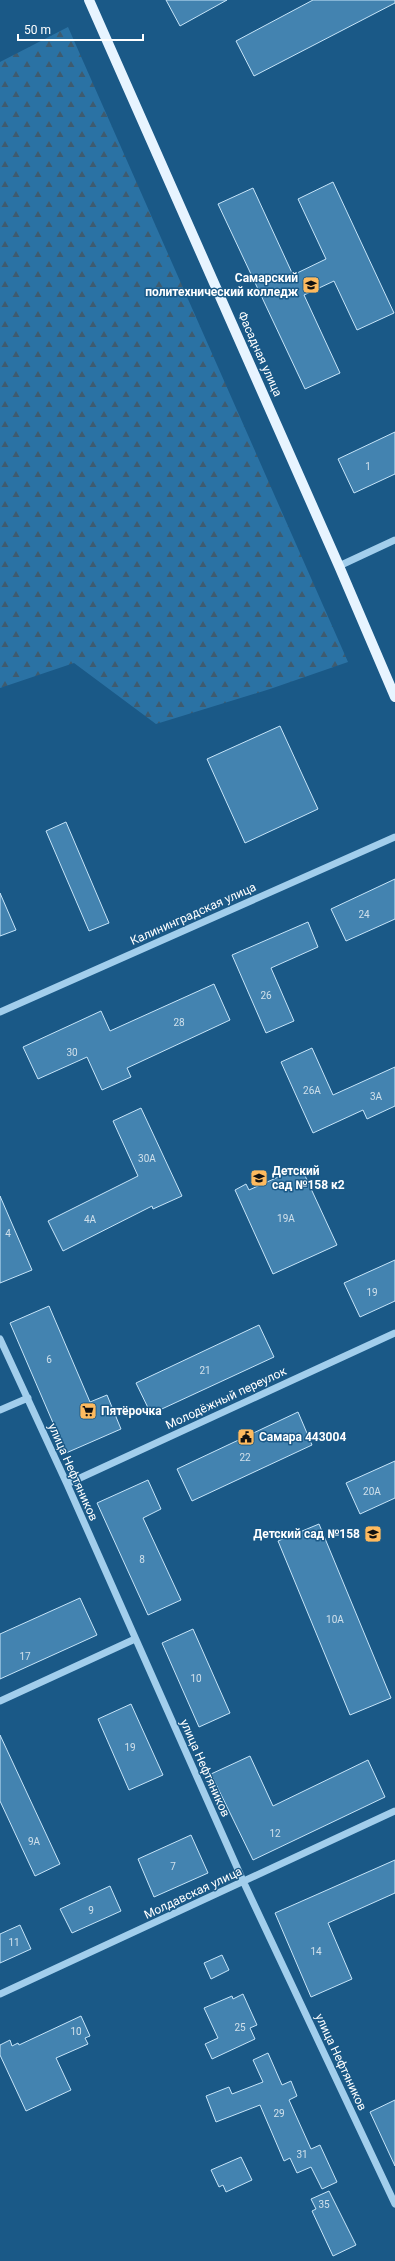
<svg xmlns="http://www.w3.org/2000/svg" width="395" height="2261" font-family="Roboto,sans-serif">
  <defs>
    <pattern id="forest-firs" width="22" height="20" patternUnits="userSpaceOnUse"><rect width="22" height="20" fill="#2a72a4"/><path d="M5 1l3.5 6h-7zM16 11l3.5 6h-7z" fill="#3e5b6f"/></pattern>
  </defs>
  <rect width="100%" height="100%" fill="#1a5987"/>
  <!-- forest -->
  <path fill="url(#forest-firs)" d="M68,27L348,662L270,689L156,724L74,663L0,688V62Z"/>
  <!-- building -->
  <path fill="#4383b0" stroke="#c7e5f9" d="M166,0H227L180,26Z
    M313,0H395V3L254,76L236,41Z
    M333,182L394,313L357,330L334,281L304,295L340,373L305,389L218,204L253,188L293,275L326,259L298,199Z
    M395,432V474L354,493L338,459Z
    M280,726L318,809L245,843L207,759Z
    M66,822L109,923L89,931L46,831Z
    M395,879V919L346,941L331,909Z
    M0,893L16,930L0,936Z
    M308,922L318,947L271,968L294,1021L266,1033L232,955Z
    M214,984L230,1020L127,1068L131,1077L102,1090L87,1057L38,1079L23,1047L101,1011L110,1031Z
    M312,1048L333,1095L395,1067V1106L367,1119L363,1110L313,1133L281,1062Z
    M141,1108L182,1196L153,1209L152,1206L63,1251L48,1221L138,1176L113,1121Z
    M301,1167L337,1245L273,1274L235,1190L246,1184L249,1190Z
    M0,1196L32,1270L0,1283Z
    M395,1260V1301L360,1317L344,1283Z
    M49,1306L90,1402L107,1395L121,1429L66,1453L10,1323Z
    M259,1325L274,1357L151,1414L136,1383Z
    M298,1412L312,1445L192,1501L177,1469Z
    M395,1461V1498L360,1514L346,1483Z
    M148,1480L161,1509L143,1518L181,1600L148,1615L97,1503Z
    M319,1524L391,1698L350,1715L278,1541Z
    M80,1598L97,1635L0,1679V1634Z
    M193,1629L230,1713L199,1727L162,1643Z
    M131,1704L163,1775L129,1790L98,1719Z
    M0,1735L60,1864L35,1876L0,1801Z
    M250,1756L273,1806L368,1760L385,1797L253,1860L211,1774Z
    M191,1835L208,1873L154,1897L138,1859Z
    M395,1860V1893L328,1923L352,1979L311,1997L275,1913Z
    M110,1886L121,1911L72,1933L60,1909Z
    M20,1925L31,1949L0,1963V1934Z
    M222,1955L229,1970L211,1979L204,1963Z
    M243,1994L257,2025L250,2028L255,2039L212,2059L205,2044L218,2038L204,2008L232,1996L233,1999Z
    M81,2016L90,2036L85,2038L88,2044L56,2058L71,2090L26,2111L0,2055V2045L10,2040L12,2046L18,2043L19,2045Z
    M268,2053L282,2085L291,2081L297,2096L289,2100L311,2149L320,2145L337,2182L322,2189L311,2167L297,2173L290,2158L284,2161L260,2105L216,2122L206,2096L229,2087L232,2094L263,2082L253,2060Z
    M395,2100V2166L370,2112Z
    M241,2157L252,2180L226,2192L223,2185L219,2187L211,2170Z
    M329,2191L356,2245L333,2256L312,2211L316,2209L311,2199Z"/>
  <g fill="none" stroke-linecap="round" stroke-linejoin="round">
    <!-- minor -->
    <path stroke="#a2ceec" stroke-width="7" d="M339,566L395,540
      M0,1012L395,837
      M0,1339L67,1484L244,1883L395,2204
      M0,1410L28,1398
      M67,1484L395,1333
      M0,1701L135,1639
      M0,1994L395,1811"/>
    <!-- major -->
    <path stroke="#e7f4ff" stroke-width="10" d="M89,0L339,566L395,697"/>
  </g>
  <!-- icons -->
  <defs>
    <g id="university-square" transform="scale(0.9)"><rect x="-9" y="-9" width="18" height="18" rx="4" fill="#feba5e" stroke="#1a5987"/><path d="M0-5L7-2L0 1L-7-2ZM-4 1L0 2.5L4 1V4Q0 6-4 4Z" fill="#111"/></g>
    <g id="school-square" transform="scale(0.9)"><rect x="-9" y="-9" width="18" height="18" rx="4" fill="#feba5e" stroke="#1a5987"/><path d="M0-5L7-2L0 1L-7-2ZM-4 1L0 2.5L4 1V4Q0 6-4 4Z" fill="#111"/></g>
    <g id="supermarket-square" transform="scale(0.9)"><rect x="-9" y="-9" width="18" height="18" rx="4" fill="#feba5e" stroke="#1a5987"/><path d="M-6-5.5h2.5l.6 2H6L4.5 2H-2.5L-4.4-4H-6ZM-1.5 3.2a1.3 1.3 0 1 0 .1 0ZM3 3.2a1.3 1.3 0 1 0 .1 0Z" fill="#111"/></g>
    <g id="civic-square" transform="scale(0.9)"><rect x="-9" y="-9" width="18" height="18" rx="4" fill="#feba5e" stroke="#1a5987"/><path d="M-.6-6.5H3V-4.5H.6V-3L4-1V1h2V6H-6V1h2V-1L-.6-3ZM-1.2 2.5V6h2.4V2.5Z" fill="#111"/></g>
  </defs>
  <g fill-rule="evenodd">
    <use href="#university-square" x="311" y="285"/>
    <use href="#school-square" x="259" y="1178"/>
    <use href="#supermarket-square" x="88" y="1411"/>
    <use href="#civic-square" x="246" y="1437"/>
    <use href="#school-square" x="373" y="1534"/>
  </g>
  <g text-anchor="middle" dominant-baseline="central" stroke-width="3" stroke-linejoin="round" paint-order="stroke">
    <!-- number labels -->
    <g font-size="10" fill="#d0e0eb">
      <text x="368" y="466">1</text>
      <text x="364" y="914">24</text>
      <text x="266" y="995">26</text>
      <text x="179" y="1022">28</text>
      <text x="72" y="1052">30</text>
      <text x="312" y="1090">26А</text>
      <text x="376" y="1096">3А</text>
      <text x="147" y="1158">30А</text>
      <text x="286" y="1218">19А</text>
      <text x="90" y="1219">4А</text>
      <text x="8" y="1233">4</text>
      <text x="372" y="1292">19</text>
      <text x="49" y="1359">6</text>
      <text x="205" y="1370">21</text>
      <text x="245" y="1457">22</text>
      <text x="372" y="1491">20А</text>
      <text x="142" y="1559">8</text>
      <text x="335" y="1619">10А</text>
      <text x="25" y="1656">17</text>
      <text x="196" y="1678">10</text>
      <text x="130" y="1747">19</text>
      <text x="275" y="1833">12</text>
      <text x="34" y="1841">9А</text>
      <text x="173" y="1866">7</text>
      <text x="91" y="1910">9</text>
      <text x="14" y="1942">11</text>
      <text x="316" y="1951">14</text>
      <text x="240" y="2027">25</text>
      <text x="76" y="2031">10</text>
      <text x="279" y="2113">29</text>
      <text x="302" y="2154">31</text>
      <text x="324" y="2204">35</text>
    </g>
    <!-- poi labels -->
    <g font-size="12" font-weight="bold" fill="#fff" stroke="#1a5987" text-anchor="start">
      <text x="298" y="278" text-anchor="end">Самарский<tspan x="298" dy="14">политехнический колледж</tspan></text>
      <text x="272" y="1171">Детский<tspan x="272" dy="14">сад №158 к2</tspan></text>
      <text x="101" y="1411">Пятёрочка</text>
      <text x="259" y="1437">Самара 443004</text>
      <text x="360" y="1534" text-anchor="end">Детский сад №158</text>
    </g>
    <!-- street labels -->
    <g font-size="12" fill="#fff" stroke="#1a5987">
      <text transform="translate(260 354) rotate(66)">Фасадная улица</text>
      <text transform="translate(193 914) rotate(-24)">Калининградская улица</text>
      <text transform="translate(226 1398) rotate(-25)">Молодёжный переулок</text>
      <text transform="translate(73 1472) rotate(66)">улица Нефтяников</text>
      <text transform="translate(205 1768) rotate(66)">улица Нефтяников</text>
      <text transform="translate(193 1893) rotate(-25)">Молдавская улица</text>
      <text transform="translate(341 2062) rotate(65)">улица Нефтяников</text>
    </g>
  </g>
  <!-- scale -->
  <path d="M18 34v6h125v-6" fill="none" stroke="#ffffff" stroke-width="2"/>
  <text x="24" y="34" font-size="12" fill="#ffffff" stroke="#1a5987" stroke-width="3" paint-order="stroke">50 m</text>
</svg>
